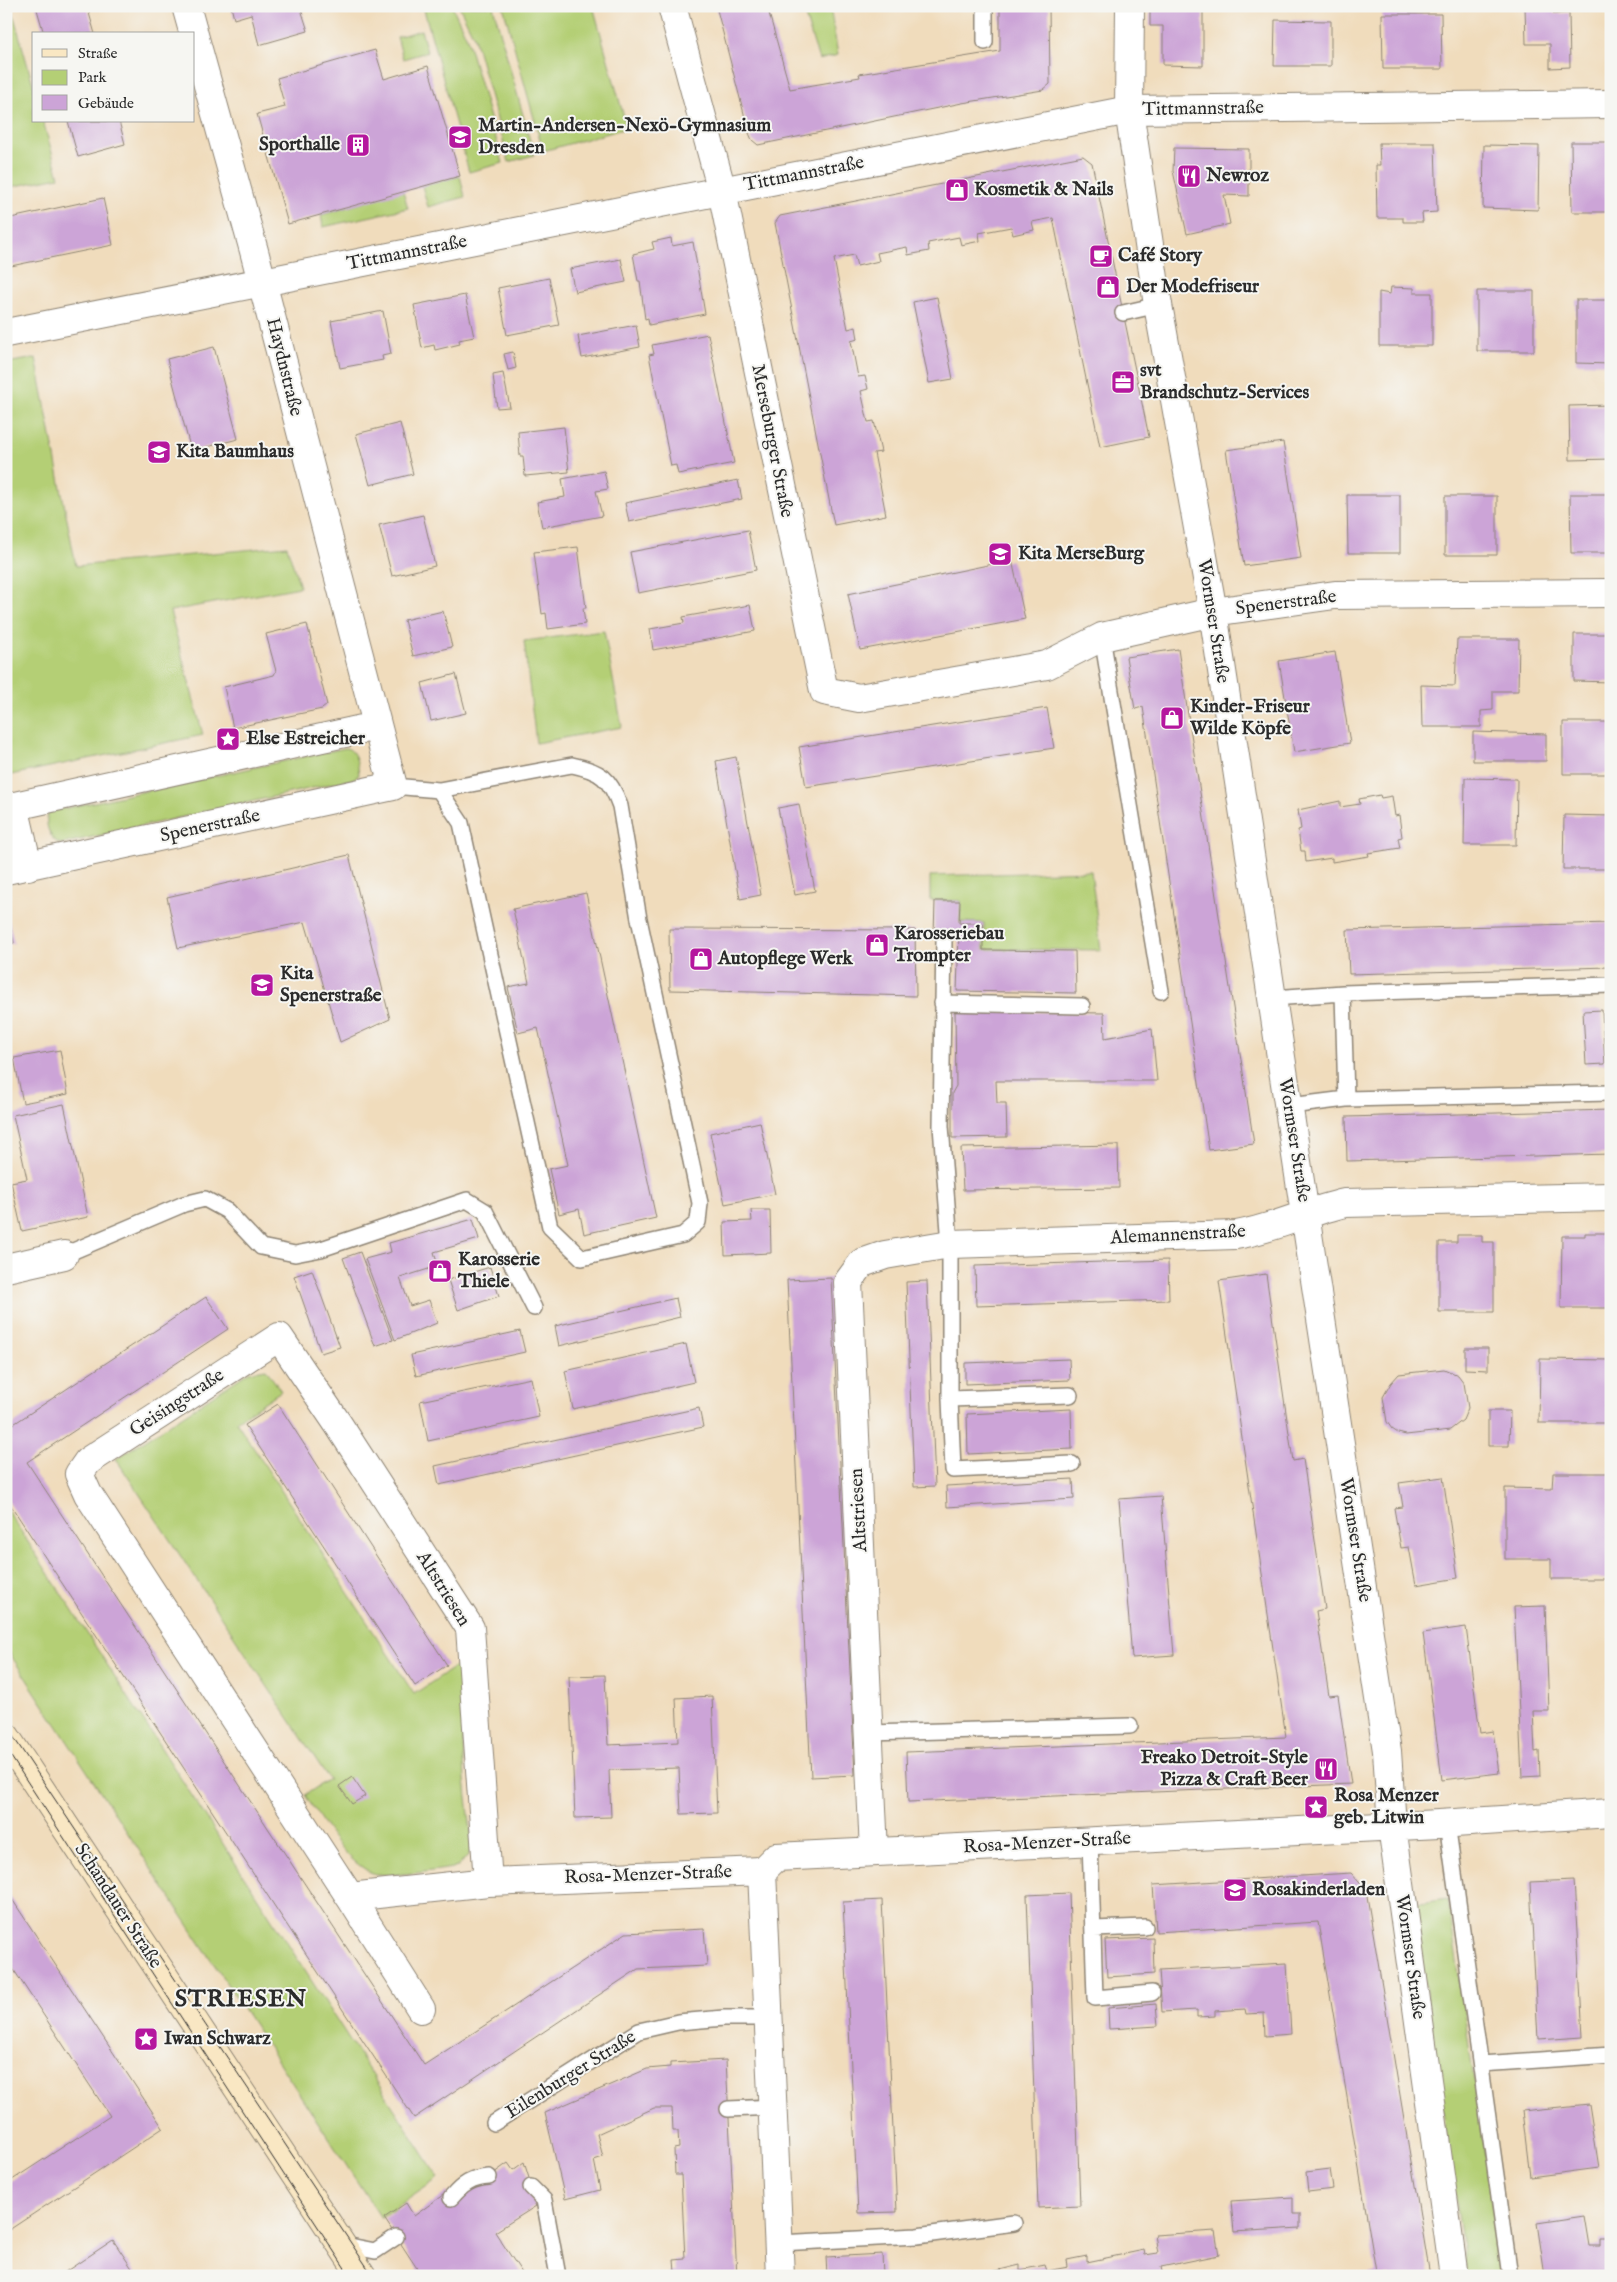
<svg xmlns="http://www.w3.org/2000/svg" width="1617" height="2282" font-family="'IM FELL English',serif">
  <rect width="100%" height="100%" fill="#f6f6f2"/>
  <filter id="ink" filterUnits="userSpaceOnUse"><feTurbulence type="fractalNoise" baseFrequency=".02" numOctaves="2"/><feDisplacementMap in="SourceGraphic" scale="10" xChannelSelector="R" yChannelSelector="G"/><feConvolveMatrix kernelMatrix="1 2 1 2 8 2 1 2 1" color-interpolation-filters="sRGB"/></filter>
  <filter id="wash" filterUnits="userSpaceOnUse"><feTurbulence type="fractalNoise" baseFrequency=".0096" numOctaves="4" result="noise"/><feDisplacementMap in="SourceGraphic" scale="20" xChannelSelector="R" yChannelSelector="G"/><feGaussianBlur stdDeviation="1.12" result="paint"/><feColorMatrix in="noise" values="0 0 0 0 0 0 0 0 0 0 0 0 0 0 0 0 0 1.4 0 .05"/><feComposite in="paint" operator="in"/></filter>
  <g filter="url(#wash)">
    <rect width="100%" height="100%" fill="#f0dcbc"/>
    <!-- green -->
    <path fill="#b4cf75" stroke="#707d50" d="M6,6H11L34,88V121H43L59,177L6,188Z
      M423,6H452L467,38L503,163L469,172Z
      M459,6H493L534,155L509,162L474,37Z
      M503,6H593L627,128L543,151Z
      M802,6H830L838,55L819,60Z
      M421,30L427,52L403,59L397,37Z
      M460,176L465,197L428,207L422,186Z
      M403,191L408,208L323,227L321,215Z
      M36,358L76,566L287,546L300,587L170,611L203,735L6,776V363Z
      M604,631L622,727L536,743L524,641Z
      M345,748C356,749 358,765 359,775L353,779L61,844C50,841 43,822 49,812L53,811Z
      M1091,871L1101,950L984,949V923L960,922L961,901L930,900V876Z
      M266,1369L281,1391L236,1421L414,1694L459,1664L465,1780L473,1849L458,1867C441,1870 383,1879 370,1872C340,1856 323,1822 305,1795L329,1779L116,1459L249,1372Z
      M6,1508L439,2178L381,2218L6,1648Z
      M1448,1899L1502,2276H1467L1413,1904Z"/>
    <g id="blocks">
      <!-- building -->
      <path fill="#cca4d7" d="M36,6H87L95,34H44Z
        M231,6H300L308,31L259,45L251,14L234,19Z
        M716,6H767L790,89L860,77L859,74L1000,51V6H1049L1050,84L1043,90L962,103L758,145L752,140L749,133Z
        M1150,6H1203V66L1163,65V26H1150Z
        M1525,6H1554V14L1569,13L1570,67L1550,68V44H1526Z
        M1382,14H1441L1442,69H1383Z
        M1275,20L1331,21V66H1274Z
        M375,50L384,79L428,66L460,176L288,224L257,114L285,107L277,78Z
        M68,121H119L125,144L78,157Z
        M1571,142H1611V212H1572Z
        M1379,143H1435L1437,212L1422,213L1423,222H1403V218H1377L1376,165H1380Z
        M1484,145L1539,146L1538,210L1483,208Z
        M1174,148L1249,149V196L1224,195L1230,224L1187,234L1173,171Z
        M1083,156L1092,163L1149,437L1100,447L1053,218L1032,222L1034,230L1013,235L1011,227L979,233L980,241L961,245L959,237L928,243L929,251L908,255L907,247L877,253L879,261L857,266L854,255L834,259L848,329L856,327L858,339L851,341L858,377L865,376L868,389L861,391L868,422L874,421L881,452L874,453L886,515L834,525L775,223L780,216Z
        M103,198L113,245L6,267V219Z
        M671,238L672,246L693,242L705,314L649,325L648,318L645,319L640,281H638L633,254L654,249L652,242Z
        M621,259L626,282L575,292L570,269Z
        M549,278L559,325L507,335L498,288Z
        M1391,287L1414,288V293H1432V346H1379V292L1390,294Z
        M1477,291H1534V351H1477Z
        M465,295L474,337L459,340L460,344L435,350L434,345L422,348L414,305Z
        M937,297L953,379L929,383L913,302Z
        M1576,300H1611V364L1576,363Z
        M383,311L391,354L382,356L383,360L340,368L331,321Z
        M636,325L640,347L582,358L578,336Z
        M708,334L734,463L678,474L676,465L671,466L649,355L654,354L652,345Z
        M214,347L238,439L191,451L167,359Z
        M513,352L516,368L508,370L504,354Z
        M503,373L510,407L497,408L493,375Z
        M1611,405V459L1570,460L1569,406Z
        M400,423L413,474L370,485L356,434Z
        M564,427L569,472L525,476L523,456H520L518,432Z
        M1283,442L1301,558L1244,566L1226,450Z
        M604,471L608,489L596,491L602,516L542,527L537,502L565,497L562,479Z
        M738,480L742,499L629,522L625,503Z
        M1570,494H1611V553H1571Z
        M1347,495H1400V553H1348Z
        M1445,496H1497V555H1445Z
        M423,515L435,566L392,576L379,525Z
        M748,530L756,570L638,593L630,552Z
        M578,547L586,608H583L585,624L548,629L546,613L542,614L534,552Z
        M1012,560L1025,619L860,650L848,594Z
        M750,605L755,631L653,650L650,629L684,623L683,617Z
        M443,611L452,647L413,656L404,620Z
        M307,624L327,705L322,709L233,728L224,687L274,675L276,671L266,634Z
        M1574,634H1611V682L1574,681Z
        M1457,639H1519L1518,691H1493V710L1481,711V727H1422L1421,685L1455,686Z
        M1178,649L1254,1144L1209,1150L1143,707L1135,709L1126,657Z
        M1335,652L1350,743L1294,752L1279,661Z
        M456,674L466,713L431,721L422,683Z
        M1047,708L1054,748L806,787L799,747Z
        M1563,722H1611V774H1563Z
        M1473,732L1546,734V761H1473Z
        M736,757L761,895L740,899L716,761Z
        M1465,778L1517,779L1516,845H1464Z
        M1380,795L1381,798L1392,796L1395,816L1399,815L1402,837L1398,838L1400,848L1368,853L1369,856L1332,862V858L1306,862L1305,851H1301L1298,830L1301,829L1298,810L1340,801V807L1360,804L1359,799Z
        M799,804L815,891L795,895L778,808Z
        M1564,815L1611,816V869H1563Z
        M349,855L390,1019L340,1042L305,922L178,948L167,897Z
        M586,893L656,1218L584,1234L579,1209L559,1214L549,1169L568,1165L538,1028L518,1033L508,987L529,983L513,909Z
        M935,901H960L959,923H983V950L1075,951L1076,993L957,991L959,934H934Z
        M6,917H8L14,943L6,945Z
        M1611,923V967L1349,974L1347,930Z
        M669,929L915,930L916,996L670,990Z
        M1602,1010L1605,1064L1586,1065L1583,1011Z
        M955,1011L1104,1013L1105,1038L1152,1029L1157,1081H996L997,1103H1006L1007,1137L952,1138V1093L956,1086Z
        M60,1050L68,1094L23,1103L14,1058Z
        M64,1104L88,1217L22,1231L11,1182L27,1179L13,1115Z
        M1611,1110V1154L1347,1161L1346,1117Z
        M760,1122L775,1194L725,1204L710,1133Z
        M1118,1145L1119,1188L963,1190L961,1148Z
        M751,1210H770L771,1253L725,1255L724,1222L752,1221Z
        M473,1219L479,1239L434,1252L438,1266L400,1278L410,1306L429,1300L437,1323L395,1340L365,1259L391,1252L389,1243Z
        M1585,1233H1611V1308H1561L1562,1236H1585Z
        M1457,1235H1482V1242H1494V1312H1439V1242H1457Z
        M360,1252L393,1340L375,1346L343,1258Z
        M1168,1260L1169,1300L976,1306L975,1266Z
        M490,1267L499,1296L458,1310L448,1280Z
        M312,1270L340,1347L321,1353L294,1276Z
        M1266,1274L1293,1461L1303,1459L1325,1609L1316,1611L1329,1696L1338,1695L1351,1784L908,1802L906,1752L1286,1737L1219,1281Z
        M831,1278L855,1775L811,1777L787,1280Z
        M927,1281L935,1486L914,1487L906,1282Z
        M206,1297L228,1329L27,1462L424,2065L626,1933L704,1929L707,1966L638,1969L414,2118L6,1498V1429Z
        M676,1298L680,1317L559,1346L555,1326Z
        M520,1331L525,1352L416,1376L411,1355Z
        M686,1344L694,1382L573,1409L565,1371Z
        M1465,1348H1488V1370L1465,1369Z
        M1069,1359L1070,1380L965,1384V1363Z
        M1540,1359L1611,1360V1423H1539Z
        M1444,1369L1458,1375L1464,1383L1468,1408L1463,1420L1450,1430L1406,1435L1398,1433L1392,1429L1387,1422L1383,1397L1391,1383L1399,1374Z
        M531,1378L539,1417L428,1441L420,1401Z
        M278,1404L447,1665L415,1686L245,1425Z
        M699,1408L703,1427L439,1485L435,1466Z
        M1071,1409L1072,1449L968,1454L967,1414Z
        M1488,1411H1510L1509,1446H1488Z
        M1553,1473H1611V1579H1551V1559H1505V1488L1552,1489Z
        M1443,1477L1458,1578L1416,1585L1409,1547L1401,1548L1394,1508L1403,1507L1399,1483Z
        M1073,1479L1074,1499L947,1507L946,1486Z
        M1161,1496L1174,1655L1132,1658L1119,1499Z
        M1545,1606L1549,1711H1533L1535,1752L1539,1751L1540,1776L1522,1777L1514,1607Z
        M1466,1627L1480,1733L1493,1731L1499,1773L1442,1780L1423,1633Z
        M605,1675L608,1745L678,1742L676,1698L712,1696L717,1813L681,1814L679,1768L609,1770L611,1817L575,1818L569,1676Z
        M352,1777L365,1796L352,1804L339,1786Z
        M1351,1873L1366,1890L1430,2276H1363L1376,2272L1318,1922L1156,1932L1153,1885Z
        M1574,1880L1583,2037L1538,2040L1530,1882Z
        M6,1890L163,2128L6,2232V2184L110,2116L6,1958Z
        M1069,1893L1080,2206L1038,2208L1027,1895Z
        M882,1900L897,2212L858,2213L843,1902Z
        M1153,1938L1154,1974L1107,1977L1105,1940Z
        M1287,1963L1291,2034L1265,2036L1264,2013L1246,2014L1245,2009L1215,2011V2016L1197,2017V2010L1162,2012L1159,1970Z
        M1156,2004L1158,2026L1109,2029L1108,2008Z
        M726,2060L737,2276H669V2272H675L674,2260L685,2259L681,2175H675L674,2149L679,2148L678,2131H673L672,2108H654L597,2134L603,2157L594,2160L600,2190L565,2199L545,2113L647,2069L670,2067V2063Z
        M1589,2104L1599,2168L1530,2177L1522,2111Z
        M524,2162L533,2191L529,2194L536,2206L495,2232L524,2276H422L384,2218L406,2203L414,2216L447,2192L454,2202L508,2163L513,2170Z
        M1330,2169L1333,2189L1308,2192L1306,2172Z
        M1293,2197V2214H1300V2228L1234,2232L1231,2201Z
        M1584,2216L1589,2246H1600V2240H1611V2276H1545L1537,2223Z
        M1215,2231L1219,2255L1161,2267L1163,2276H975L1020,2265V2270L1045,2265L1047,2271L1068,2267L1067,2260L1087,2256V2262L1144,2250L1145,2255L1158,2253L1155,2235Z
        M113,2240L137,2276H59Z
        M882,2254L883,2276H827L826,2257Z
        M973,2269L974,2276H948L947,2275Z"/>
    </g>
  </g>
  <g filter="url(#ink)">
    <use href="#blocks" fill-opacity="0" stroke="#8e8474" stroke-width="1"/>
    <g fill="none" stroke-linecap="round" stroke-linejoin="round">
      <!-- service casing -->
      <g stroke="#8e8474" stroke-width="18">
        <path id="service" d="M985,6V42
          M1123,313L1158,305
          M1102,637L1161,991
          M393,786L439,790L572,765C601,771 610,778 620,806L639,919L700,1203L698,1222L683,1235L582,1258L550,1227L461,823L439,790
          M944,940L941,1126L950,1244V1399L953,1470L1072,1464
          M1343,993L1611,985
          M1273,998L1343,993L1346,1099L1290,1106
          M942,1003L1082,1006
          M1346,1099L1611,1093
          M64,1255L184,1204L205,1199L227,1211L261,1247L295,1254L321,1249L467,1200L485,1211L534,1308
          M950,1399L1070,1395
          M869,1733L1130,1726
          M1447,1823L1510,2276
          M1090,1841L1095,1998L1152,1993
          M1094,1929L1145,1927
          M1481,2064L1611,2055
          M728,2109L773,2107
          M494,2123L639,2031L678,2022L724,2018H769
          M531,2187L544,2200L558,2276
          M451,2198C463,2184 472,2178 489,2177
          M779,2243L917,2236L1014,2223
          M340,2244L375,2251L396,2237"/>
      </g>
      <!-- minor casing -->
      <g stroke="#8e8474" stroke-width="30">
        <path id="minor" d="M672,6L722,191L824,691L859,698L1047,665L1102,637L1213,612L1335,595L1611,593
          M1130,6L1129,110L1134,144L1158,305L1213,612L1387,1751L1392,1826L1454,2276
          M14,806L28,866
          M6,808L376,726
          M6,870L393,786L254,251L186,6
          M6,1268L64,1255
          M874,1852L848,1282L862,1263L885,1255L950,1244L1236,1235C1274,1229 1308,1211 1345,1203L1611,1197
          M762,1871L780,2276
          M488,1882L470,1628L338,1424L279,1337L88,1461L79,1474L88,1494L350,1897L488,1882L762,1871L776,1857L1439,1824L1611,1813
          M350,1897L421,2009"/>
      </g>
      <!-- tertiary casing -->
      <g stroke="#8e8474" stroke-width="30">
        <path id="tertiary" d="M6,333L1129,110L1611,104"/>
      </g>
      <!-- secondary casing -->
      <g stroke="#8e8474" stroke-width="30">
        <path id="secondary" d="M6,1737L362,2276"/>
      </g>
      <!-- service -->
      <use href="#service" stroke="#fff" stroke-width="15"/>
      <!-- minor -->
      <use href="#minor" stroke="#fff" stroke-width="28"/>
      <!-- tertiary -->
      <use href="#tertiary" stroke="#fff" stroke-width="28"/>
      <!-- secondary -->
      <use href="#secondary" stroke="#f9e7c3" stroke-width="28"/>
      <!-- tram -->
      <path stroke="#2b2b2b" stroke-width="1" d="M6,1726L373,2276
        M6,1749L350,2276"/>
    </g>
  </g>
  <!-- icons -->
  <defs>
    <g id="school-square" transform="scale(1.25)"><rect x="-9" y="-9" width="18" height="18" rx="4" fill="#b5179e" stroke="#f6f6f2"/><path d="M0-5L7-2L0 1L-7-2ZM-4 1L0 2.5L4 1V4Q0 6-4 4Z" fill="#fff"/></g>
    <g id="building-square" transform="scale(1.25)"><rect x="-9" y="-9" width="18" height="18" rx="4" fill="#b5179e" stroke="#f6f6f2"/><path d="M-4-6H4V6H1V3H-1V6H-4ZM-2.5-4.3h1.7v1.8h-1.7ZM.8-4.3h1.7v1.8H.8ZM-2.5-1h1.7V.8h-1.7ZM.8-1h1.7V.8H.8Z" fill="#fff"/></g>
    <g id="restaurant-square" transform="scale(1.25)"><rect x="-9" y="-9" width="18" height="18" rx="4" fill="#b5179e" stroke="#f6f6f2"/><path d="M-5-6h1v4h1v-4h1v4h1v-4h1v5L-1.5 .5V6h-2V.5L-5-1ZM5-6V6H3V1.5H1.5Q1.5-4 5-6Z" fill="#fff"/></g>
    <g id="shop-square" transform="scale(1.25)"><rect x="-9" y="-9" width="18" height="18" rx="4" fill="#b5179e" stroke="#f6f6f2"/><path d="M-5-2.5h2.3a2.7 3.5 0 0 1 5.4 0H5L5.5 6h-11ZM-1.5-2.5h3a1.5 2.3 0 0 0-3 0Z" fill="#fff"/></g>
    <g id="cafe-square" transform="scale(1.25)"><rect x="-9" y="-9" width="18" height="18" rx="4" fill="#b5179e" stroke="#f6f6f2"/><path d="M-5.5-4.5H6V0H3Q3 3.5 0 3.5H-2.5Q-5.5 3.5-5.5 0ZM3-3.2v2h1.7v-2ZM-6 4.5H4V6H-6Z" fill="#fff"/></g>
    <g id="office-square" transform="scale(1.25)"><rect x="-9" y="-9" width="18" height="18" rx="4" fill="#b5179e" stroke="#f6f6f2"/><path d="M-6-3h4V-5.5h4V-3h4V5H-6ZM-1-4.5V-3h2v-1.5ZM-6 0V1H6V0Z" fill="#fff"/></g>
    <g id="sight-square" transform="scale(1.25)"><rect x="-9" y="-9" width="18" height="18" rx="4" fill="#b5179e" stroke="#f6f6f2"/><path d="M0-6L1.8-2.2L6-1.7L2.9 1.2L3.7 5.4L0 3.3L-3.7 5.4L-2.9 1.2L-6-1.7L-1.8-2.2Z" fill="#fff"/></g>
  </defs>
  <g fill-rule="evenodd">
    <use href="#school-square" x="460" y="137"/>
    <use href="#building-square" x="358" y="145"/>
    <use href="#restaurant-square" x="1189" y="176"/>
    <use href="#shop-square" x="957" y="190"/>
    <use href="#cafe-square" x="1101" y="256"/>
    <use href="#shop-square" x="1108" y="287"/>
    <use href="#office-square" x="1123" y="382"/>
    <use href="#school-square" x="159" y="452"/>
    <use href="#school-square" x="1000" y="554"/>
    <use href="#shop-square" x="1172" y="718"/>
    <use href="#sight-square" x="228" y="739"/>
    <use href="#shop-square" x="877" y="945"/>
    <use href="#shop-square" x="701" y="959"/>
    <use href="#school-square" x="262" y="985"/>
    <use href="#shop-square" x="440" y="1271"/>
    <use href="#restaurant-square" x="1326" y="1769"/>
    <use href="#sight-square" x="1316" y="1807"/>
    <use href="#school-square" x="1235" y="1890"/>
    <use href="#sight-square" x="146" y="2039"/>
  </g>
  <g text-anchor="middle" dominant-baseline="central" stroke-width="4" stroke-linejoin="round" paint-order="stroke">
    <!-- street labels -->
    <g font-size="19" fill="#2b2b2b" stroke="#f6f6f2">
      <text transform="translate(1203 109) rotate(-1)">Tittmannstraße</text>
      <text transform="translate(804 174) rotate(-11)">Tittmannstraße</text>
      <text transform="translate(407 253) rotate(-11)">Tittmannstraße</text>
      <text transform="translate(284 367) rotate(76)">Haydnstraße</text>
      <text transform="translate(772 441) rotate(79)">Merseburger Straße</text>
      <text transform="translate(1286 603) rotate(-7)">Spenerstraße</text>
      <text transform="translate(1213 621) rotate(81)">Wormser Straße</text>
      <text transform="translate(210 826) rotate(-12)">Spenerstraße</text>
      <text transform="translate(1294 1140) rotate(81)">Wormser Straße</text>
      <text transform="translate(1178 1235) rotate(-3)">Alemannenstraße</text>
      <text transform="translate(177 1403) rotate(-33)">Geisingstraße</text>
      <text transform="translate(859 1510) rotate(-93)">Altstriesen</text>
      <text transform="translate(1355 1540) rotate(81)">Wormser Straße</text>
      <text transform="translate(443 1589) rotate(58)">Altstriesen</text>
      <text transform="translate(1047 1843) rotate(-3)">Rosa-Menzer-Straße</text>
      <text transform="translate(648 1875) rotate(-2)">Rosa-Menzer-Straße</text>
      <text transform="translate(118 1906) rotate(57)">Schandauer Straße</text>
      <text transform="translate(1410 1957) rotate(82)">Wormser Straße</text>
      <text transform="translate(571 2075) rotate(-32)">Eilenburger Straße</text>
    </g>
    <!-- poi labels -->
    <g font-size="19" font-weight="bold" fill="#2b2b2b" stroke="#f6f6f2" text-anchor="start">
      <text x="478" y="126">Martin-Andersen-Nexö-Gymnasium<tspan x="478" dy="22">Dresden</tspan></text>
      <text x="340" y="145" text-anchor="end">Sporthalle</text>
      <text x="1206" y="176">Newroz</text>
      <text x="974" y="190">Kosmetik &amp; Nails</text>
      <text x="1118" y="256">Café Story</text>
      <text x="1126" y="287">Der Modefriseur</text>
      <text x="1140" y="371">svt<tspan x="1140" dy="22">Brandschutz-Services</tspan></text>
      <text x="176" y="452">Kita Baumhaus</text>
      <text x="1018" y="554">Kita MerseBurg</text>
      <text x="1190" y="707">Kinder-Friseur<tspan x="1190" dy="22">Wilde Köpfe</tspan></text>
      <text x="246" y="739">Else Estreicher</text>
      <text x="894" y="934">Karosseriebau<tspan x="894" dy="22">Trompter</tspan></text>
      <text x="718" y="959">Autopflege Werk</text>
      <text x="280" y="974">Kita<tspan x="280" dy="22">Spenerstraße</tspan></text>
      <text x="458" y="1260">Karosserie<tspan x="458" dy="22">Thiele</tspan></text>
      <text x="1308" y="1758" text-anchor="end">Freako Detroit-Style<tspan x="1308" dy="22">Pizza &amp; Craft Beer</tspan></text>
      <text x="1334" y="1796">Rosa Menzer<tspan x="1334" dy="22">geb. Litwin</tspan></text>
      <text x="1252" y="1890">Rosakinderladen</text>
      <text x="164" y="2039">Iwan Schwarz</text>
    </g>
    <!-- district labels -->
    <g font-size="24" font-weight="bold" letter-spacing="1" fill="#2b2b2b" stroke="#f6f6f2">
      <text x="241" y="1999">STRIESEN</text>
    </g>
  </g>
  <!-- margin -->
  <rect width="1617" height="2282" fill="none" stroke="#f6f6f2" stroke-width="25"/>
  <!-- legend -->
  <rect x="32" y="32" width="162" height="90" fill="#f6f6f2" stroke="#a5a5a2"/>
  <rect x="42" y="49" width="25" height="8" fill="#f9e7c3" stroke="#a5a5a2"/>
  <text x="78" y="58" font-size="15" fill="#2b2b2b">Straße</text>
  <rect x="42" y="70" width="25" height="15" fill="#b4cf75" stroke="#a5a5a2"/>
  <text x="78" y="82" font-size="15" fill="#2b2b2b">Park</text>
  <rect x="42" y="95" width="25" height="15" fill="#cca4d7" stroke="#a5a5a2"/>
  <text x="78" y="108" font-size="15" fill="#2b2b2b">Gebäude</text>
</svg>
